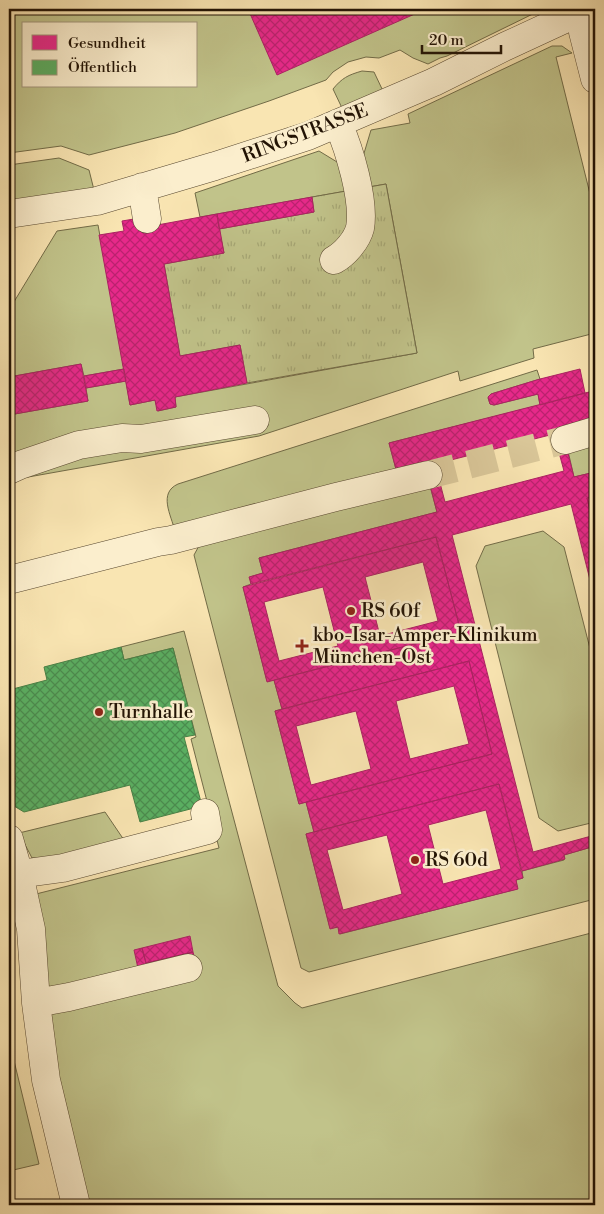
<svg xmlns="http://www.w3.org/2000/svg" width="604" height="1214" font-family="'Libre Bodoni',serif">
  <defs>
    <pattern id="park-tufts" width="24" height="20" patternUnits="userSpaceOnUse" patternTransform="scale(1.25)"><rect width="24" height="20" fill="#c1c38a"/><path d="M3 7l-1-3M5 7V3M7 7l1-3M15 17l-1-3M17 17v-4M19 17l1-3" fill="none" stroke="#a6a775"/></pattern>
    <pattern id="health-cross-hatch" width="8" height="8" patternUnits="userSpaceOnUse" patternTransform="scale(1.25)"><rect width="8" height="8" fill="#e7298a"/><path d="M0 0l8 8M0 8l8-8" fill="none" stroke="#bb226f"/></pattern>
    <pattern id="public-cross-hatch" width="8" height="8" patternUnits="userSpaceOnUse" patternTransform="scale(1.25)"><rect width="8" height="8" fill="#5aae61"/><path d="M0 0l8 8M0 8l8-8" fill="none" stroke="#4a8c4e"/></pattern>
  </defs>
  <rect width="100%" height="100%" fill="#f9e5b2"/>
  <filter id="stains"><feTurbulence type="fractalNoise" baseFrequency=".004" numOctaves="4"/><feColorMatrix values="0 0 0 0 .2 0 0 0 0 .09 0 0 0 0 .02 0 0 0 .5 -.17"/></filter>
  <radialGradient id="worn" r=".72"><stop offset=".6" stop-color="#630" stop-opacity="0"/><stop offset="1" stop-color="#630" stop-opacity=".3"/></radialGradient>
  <!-- grass -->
  <path fill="#c1c38a" stroke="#726b47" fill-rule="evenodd" d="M9,9H543L447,56L440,58L428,64L413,58L400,50L379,58L366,57L348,62L333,72L326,80L269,101L175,133L89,155L61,146L9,153ZM24,24H196V86H24Z
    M552,46H562L572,53L556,57L595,214V333L533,349L534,358L460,381L458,371L259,436L17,479L9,482V415L88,401L86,388L126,381L130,405L155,400L158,411L176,407L175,397L417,353L386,184L200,217L195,193L319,151L342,165L362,160L371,130L410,123L408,114Z
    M362,71L374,72L383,91L342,108L333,89C342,78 348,75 362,71Z
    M59,158L89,170L94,190L24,201L9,198V165Z
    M98,225L124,369L84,376L81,364L9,377V310L57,231Z
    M537,370L540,379L491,394L488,398L490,404L494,405L538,394L540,405L389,443L397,473L175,531C171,515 158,493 178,484Z
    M595,444V472L574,477L568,451Z
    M430,486L437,512L259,558L263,573L250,577L251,584L243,587L267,681L274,680L282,709L275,711L299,804L306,802L314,832L306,834L330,928L338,927L340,934L517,889L516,880L523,878L522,871L564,860V855L595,846V899L309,972L301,968L194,555L200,544Z
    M543,531L564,547L595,668V822L558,831L539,818L476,566L485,546Z
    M184,631L278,986L295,1003L302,1008L595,932V1205H84L51,1067L36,894L219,848L191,739L196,737L173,648L124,660L121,647Z
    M105,812L124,840L53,859L32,858L19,833Z
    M9,1040L39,1164L9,1171Z"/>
  <!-- park -->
  <path fill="url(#park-tufts)" stroke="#726b47" d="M386,184L417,353L247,383L240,345L180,356L164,264L224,253L219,229L314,212L312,197Z"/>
  <!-- health -->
  <path fill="url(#health-cross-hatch)" stroke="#ac2262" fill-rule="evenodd" d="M248,9H426L277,75Z
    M312,197L314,212L219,229L217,214Z
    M217,214L224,253L164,264L180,356L240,345L247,383L175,397L176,407L157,411L155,400L130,405L99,235L124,231L122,221L140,218L141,228Z
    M595,360V377L591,361Z
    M81,364L88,401L9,415V377Z
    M124,369L126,381L86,388L84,376Z
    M580,369L585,393L540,405L538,394L494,405L490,404L488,397L491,394L540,379Z
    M593,391L595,400V422L562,430L574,477L595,472V495L587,498L595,531V600L571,504L452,535L533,852L595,835V846L564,855L565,859L522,871L499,784L314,832L306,802L492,754L469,661L282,709L274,680L461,632L436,537L251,584L249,577L263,573L259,558L437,512L425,466L397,473L389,443ZM554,434L564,471L445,502L435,464Z
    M595,495V531L587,498Z
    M436,537L461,632L267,682L243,587ZM423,562L438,621L380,636L365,577ZM323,587L338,646L279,661L264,602Z
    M469,661L492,754L299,804L275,711ZM454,686L469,744L410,759L396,701ZM356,711L371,769L311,785L296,726Z
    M499,784L523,878L516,880L518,889L339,934L338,927L330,929L306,834ZM486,810L501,869L443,884L428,825ZM387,835L402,894L343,910L327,850Z
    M190,936L193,952L146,963L142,948Z
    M142,948L146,963L193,952L195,959L139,973L134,950Z"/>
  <!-- public -->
  <path fill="url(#public-cross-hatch)" stroke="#498045" d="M121,647L124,660L173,648L195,735L184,737L202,806L140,822L130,785L24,812L9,803V793L16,781L9,752V690L47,680L44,667Z"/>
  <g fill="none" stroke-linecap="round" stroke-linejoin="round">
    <!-- minor-tunnel -->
    <path stroke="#d9c698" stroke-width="28" stroke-dasharray="28 14" stroke-linecap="butt" d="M428,475L565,440"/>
    <!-- minor casing -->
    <g stroke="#584830" stroke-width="29">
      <path id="minor" d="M582,9L583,32L595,79
        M142,187L147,219
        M9,214L97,201L215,166L308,136L434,82L504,47L586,9
        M334,260C345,254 357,240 360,228C365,200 349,149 338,123
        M565,440L595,431
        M9,470L20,465L79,445L122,438L141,439L255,420
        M9,580L158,542L171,540L336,497L428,475
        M9,839L19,874L31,929L36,1003L46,1080L76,1205
        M19,874L63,868L208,830L205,813
        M36,1003L69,997L188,968"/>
    </g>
    <!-- minor -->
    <use href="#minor" stroke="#fbeecd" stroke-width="28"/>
  </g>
  <!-- markers -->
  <g fill="#8f2418" stroke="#fbeecd" stroke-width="2">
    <circle cx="351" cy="611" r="5"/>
    <path d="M299.5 638.5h5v5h5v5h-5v5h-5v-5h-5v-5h5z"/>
    <circle cx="99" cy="712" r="5"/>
    <circle cx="415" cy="860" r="5"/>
  </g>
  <g text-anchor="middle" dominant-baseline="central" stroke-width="5" stroke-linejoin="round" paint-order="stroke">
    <!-- street labels -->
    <g font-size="19" fill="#221304" stroke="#fbeecd">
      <text transform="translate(305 133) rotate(-21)">RINGSTRASSE</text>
    </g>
    <!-- poi labels -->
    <g font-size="19" fill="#221304" stroke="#fbeecd" text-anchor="start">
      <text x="361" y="611">RS 60f</text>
      <text x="313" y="635">kbo-Isar-Amper-Klinikum<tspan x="313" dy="22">München-Ost</tspan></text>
      <text x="109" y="712">Turnhalle</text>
      <text x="425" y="860">RS 60d</text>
    </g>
  </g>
  <!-- margin -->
  <rect width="604" height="1214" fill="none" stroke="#f9e5b2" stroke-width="30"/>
  <rect x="10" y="10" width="584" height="1194" fill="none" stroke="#221304" stroke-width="2.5"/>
  <rect x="15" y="15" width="574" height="1184" fill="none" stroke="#221304"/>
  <!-- legend -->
  <rect x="22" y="22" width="175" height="65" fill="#fbeecd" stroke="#a4967d"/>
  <rect x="32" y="35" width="25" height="15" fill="#e7298a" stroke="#a4967d"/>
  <text x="68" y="48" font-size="15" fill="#221304">Gesundheit</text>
  <rect x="32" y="60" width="25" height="15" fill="#5aae61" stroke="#a4967d"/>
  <text x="68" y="72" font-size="15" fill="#221304">Öffentlich</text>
  <!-- scale -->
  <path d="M422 45v8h79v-8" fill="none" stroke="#221304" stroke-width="2.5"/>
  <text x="429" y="45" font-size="15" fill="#221304" stroke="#fbeecd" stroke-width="4" paint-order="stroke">20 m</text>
  <rect width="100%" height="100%" filter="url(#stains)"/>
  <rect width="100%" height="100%" fill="url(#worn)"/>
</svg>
